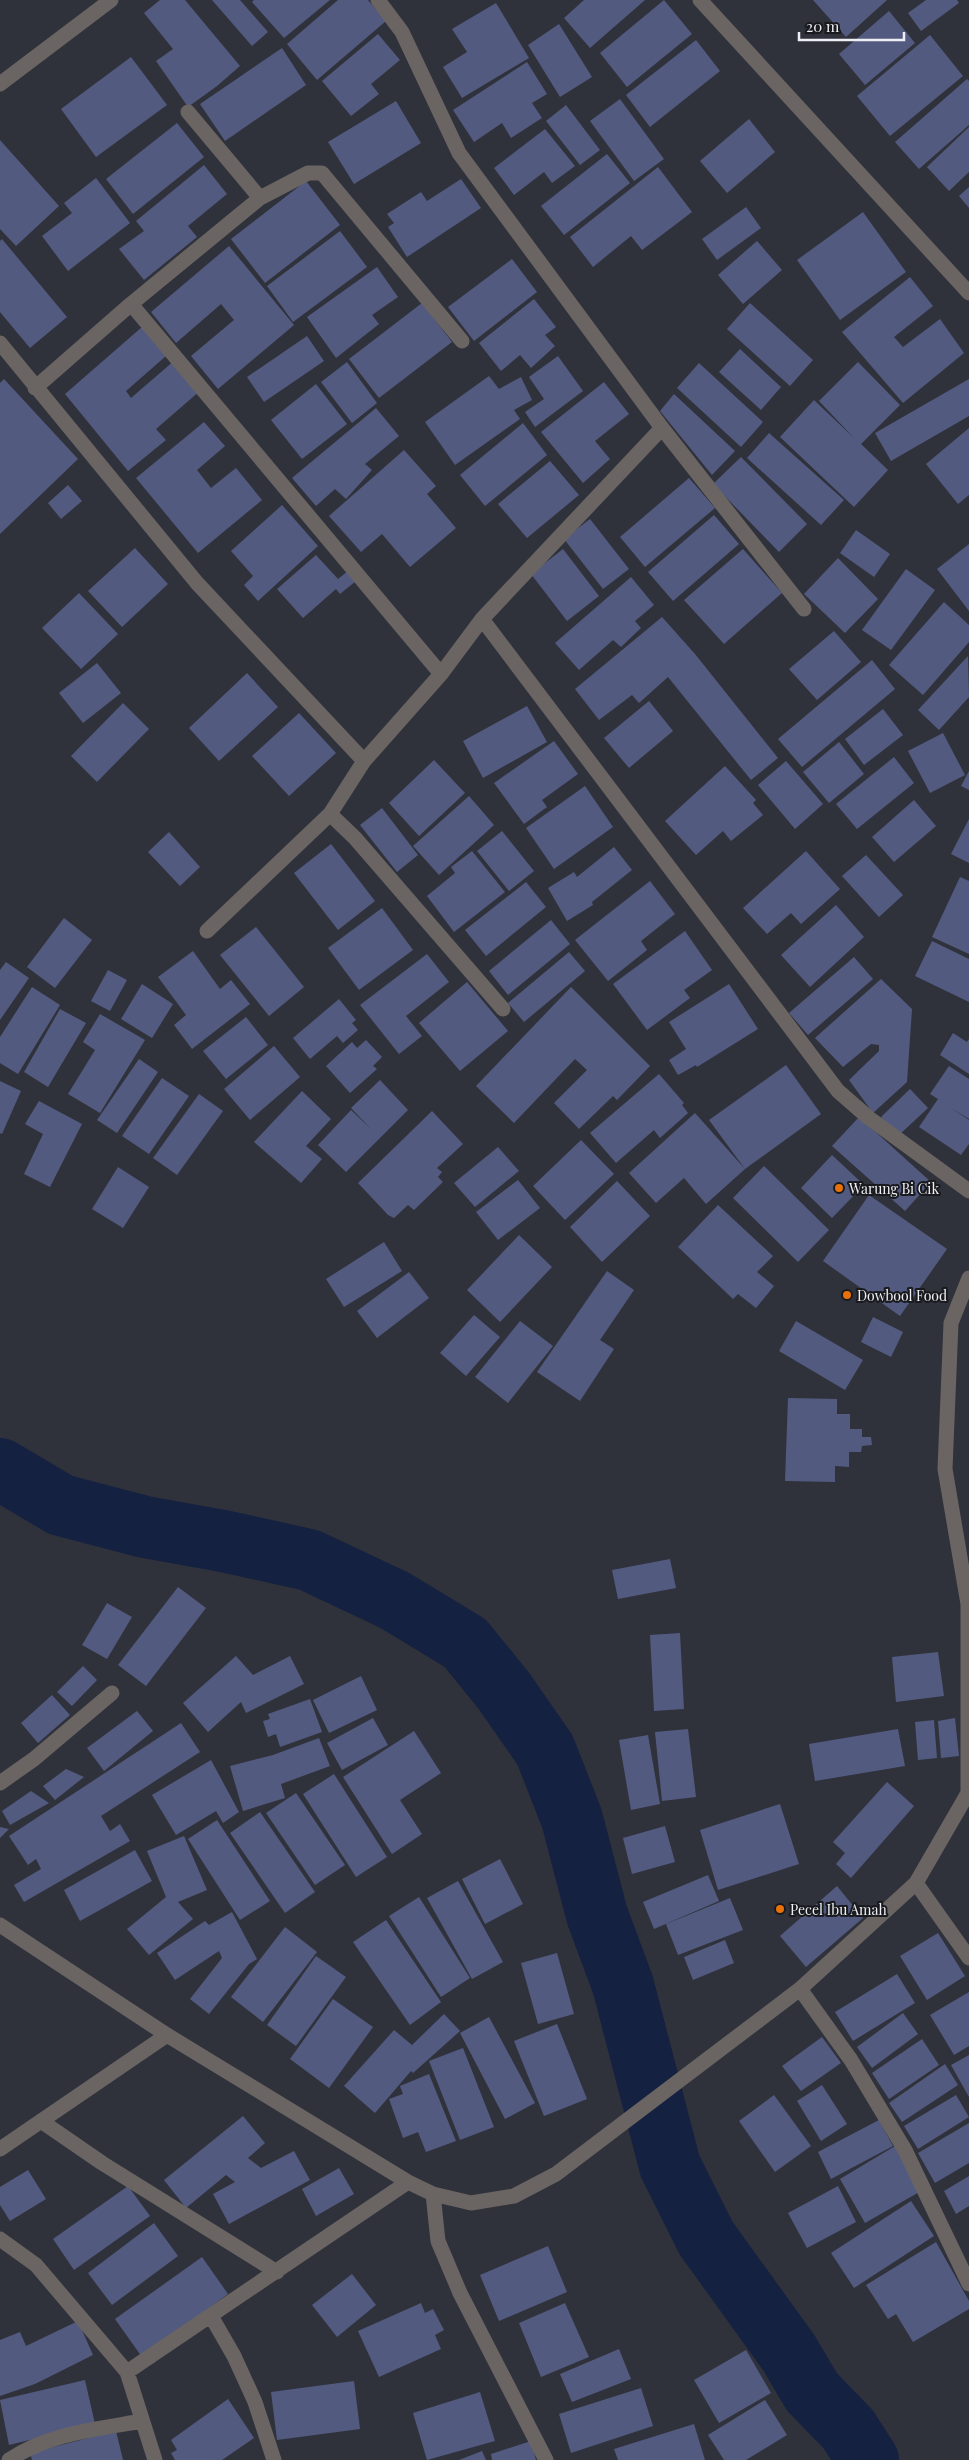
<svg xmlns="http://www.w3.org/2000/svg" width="969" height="2460" font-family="'Playfair Display',serif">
  <rect width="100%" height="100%" fill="#30323b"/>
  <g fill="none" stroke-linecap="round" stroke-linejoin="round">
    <!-- river -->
    <path stroke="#142141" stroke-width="62" d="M0,1469L61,1505L145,1527L223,1541L309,1560L394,1600L465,1643L504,1691L545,1750L572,1819L597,1915L623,1985L670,2166L706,2238L789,2353L812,2392L848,2429L868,2460"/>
  </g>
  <!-- building -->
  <path fill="#535a80" d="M160,0H185L240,66L217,86L188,107L156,61L173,49L144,13Z
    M212,0H240L268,32L252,46Z
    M254,0H330L284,38L252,2Z
    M338,0H368L386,21L317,80L287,44Z
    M584,0H645L590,48L564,18Z
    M664,0L692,34L627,87L600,53Z
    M813,0H887L846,37Z
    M926,0H957L959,3L921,31L908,13Z
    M496,3L529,58L462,98L443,67L467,52L452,29Z
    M889,11L915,43L865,85L839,54Z
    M559,24L592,77L560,97L528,45Z
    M378,34L400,60L371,84L379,94L351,116L322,81Z
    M930,35L963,76L890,136L857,96Z
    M696,40L720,71L650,127L626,95Z
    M282,48L306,85L225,141L200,104Z
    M131,57L167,105L96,157L61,109Z
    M527,62L547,94L532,103L542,118L511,138L502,123L474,142L453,110Z
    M967,79L969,81V125L919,169L895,142Z
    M620,99L664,159L634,181L590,121Z
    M396,101L421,143L354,184L328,142Z
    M566,105L600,150L580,165L546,121Z
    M749,119L775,152L727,193L700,161Z
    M177,123L204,157L133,214L106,179Z
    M969,127V172L949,191L927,167Z
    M545,129L575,166L552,183L544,172L514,195L494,168Z
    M0,140L59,206L16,246L0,229Z
    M607,154L630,183L564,235L541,206Z
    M204,165L227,194L188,226L197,237L144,280L119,249L144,231L136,221Z
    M658,167L692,212L642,250L631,236L593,267L570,237Z
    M96,178L130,223L68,271L42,236L72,213L64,203Z
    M461,179L481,208L407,257L388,227L394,223L387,214L421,192L427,201Z
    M306,181L340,225L265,283L231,239Z
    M969,187V208L959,196Z
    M746,207L761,228L717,260L702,239Z
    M863,212L906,272L840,320L797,260Z
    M340,231L367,267L293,322L267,286Z
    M2,239L67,317L30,348L0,312V241Z
    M757,241L782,270L743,304L718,275Z
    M229,246L294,325L218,389L191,356L234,320L221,304L176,343L151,312Z
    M512,259L537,292L474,341L448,307Z
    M377,267L398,297L372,315L379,324L336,358L307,317Z
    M910,277L933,306L894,337L903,347L940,319L964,353L903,403L842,332Z
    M534,299L556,327L545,335L555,346L531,368L520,355L501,371L479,343Z
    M422,303L452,342L379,398L349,359Z
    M750,303L813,360L790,386L727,329Z
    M142,327L166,356L126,391L131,398L175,360L201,390L156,429L166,440L128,471L65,394Z
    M307,336L324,361L264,402L247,377Z
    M740,349L781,387L761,410L719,372Z
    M558,356L583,391L535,427L525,412L544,399L529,377Z
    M347,362L377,403L352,423L321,382Z
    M858,362L900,405L861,444L888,470L854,507L780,437L814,400L854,438L819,401Z
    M699,363L763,422L741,447L677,388Z
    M489,376L499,389L521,377L532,400L514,410L520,419L455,465L425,422Z
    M4,379L78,459L0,534V383Z
    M969,379V416L891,461L875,433Z
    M604,382L629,414L595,441L610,459L583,483L541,432Z
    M316,384L347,424L302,459L271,420Z
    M674,394L735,451L712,475L660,411Z
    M376,408L399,436L365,464L372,470L346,499L335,489L316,506L292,478Z
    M204,422L225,446L197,470L211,488L236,468L262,500L198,553L136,478Z
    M523,423L547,455L485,506L460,475Z
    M969,428V495L958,504L926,464Z
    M769,433L844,500L821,525L747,458Z
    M404,450L436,486L427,494L456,528L410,567L382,534L361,552L329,516Z
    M741,457L807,524L779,552L713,484Z
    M550,461L579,495L527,538L498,504Z
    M689,478L715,508L645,567L620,537Z
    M68,485L82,501L61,519L48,503Z
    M282,505L318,546L258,601L244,585L253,576L231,551Z
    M714,515L739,544L673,601L648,572Z
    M590,519L629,569L603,589L564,539Z
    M856,530L890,554L874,577L840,553Z
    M969,544V611L937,569Z
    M135,548L168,584L122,627L88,591Z
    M563,549L599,596L567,621L531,574Z
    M743,549L782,593L724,644L684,600Z
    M316,555L338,579L348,571L356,581L340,594L336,589L303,618L277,589Z
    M838,558L878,599L845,633L804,594Z
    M906,569L935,590L891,650L862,630Z
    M631,577L654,605L635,621L641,628L621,647L613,640L579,670L555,643Z
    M79,593L118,634L81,669L42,628Z
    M944,602L969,625V642L923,695L889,665Z
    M662,617L695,654L778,758L751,780L668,677L639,703L632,695L599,720L575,689Z
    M834,631L861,662L817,700L789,669Z
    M968,656L969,697L939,730L918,710Z
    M872,660L895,689L802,767L778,739Z
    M97,663L121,693L83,723L59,693Z
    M247,673L278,707L219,761L189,728Z
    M649,701L673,731L629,768L604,738Z
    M123,703L149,729L97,782L71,756Z
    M527,706L547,742L483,778L463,741Z
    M883,709L903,735L864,765L845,739Z
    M299,713L336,753L289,796L252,756Z
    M943,733L965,775L930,793L908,751Z
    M554,741L578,774L542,800L547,807L524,824L494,783Z
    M839,742L864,774L829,803L803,772Z
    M894,757L914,783L857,829L836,804Z
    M434,760L465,793L419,836L389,803Z
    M786,761L823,804L795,829L758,785Z
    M725,766L756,800L753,803L763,815L731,841L723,831L696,855L665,821Z
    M969,771V790L961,786Z
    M585,786L613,827L554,869L526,828Z
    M469,796L494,825L439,875L413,846Z
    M914,800L936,826L894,862L872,837Z
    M382,808L418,855L397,872L360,825Z
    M969,819V863L951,854Z
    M502,831L534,871L509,891L477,851Z
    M169,832L200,867L180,886L148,852Z
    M331,844L375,901L338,930L294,873Z
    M614,847L632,870L592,902L593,905L567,921L548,888L574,872L577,877Z
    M472,851L505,892L454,932L427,896L455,873L451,867Z
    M806,851L840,889L801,924L791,913L767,934L743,908Z
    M866,855L903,895L879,917L842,876Z
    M960,877L969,881V954L932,937Z
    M650,881L675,914L641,941L647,950L608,981L575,940Z
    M526,882L546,907L486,956L465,930Z
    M836,905L864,937L810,987L781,955Z
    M382,908L413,950L359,990L328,948Z
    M64,918L92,940L55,988L27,967Z
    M551,920L570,944L508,995L489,971Z
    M256,927L304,987L269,1016L220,955Z
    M685,931L712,970L684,990L690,998L647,1030L613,984Z
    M932,941L969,959V1002L915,976Z
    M193,951L220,989L231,980L250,1004L192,1049L174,1025L186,1015L158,977Z
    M569,952L585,971L524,1022L508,1003Z
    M427,954L449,982L406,1016L422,1036L399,1054L360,1005Z
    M854,957L873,979L808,1035L789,1013Z
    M6,962L29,978L0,1020V970Z
    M108,970L127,980L110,1011L91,1001Z
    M881,979L912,1009L907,1082L873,1113L849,1080L879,1051V1045L871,1044L843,1067L815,1038Z
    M467,982L508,1031L460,1071L419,1023Z
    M142,984L173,1004L152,1038L121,1019Z
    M729,984L758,1029L697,1067L696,1065L678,1075L669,1060L686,1049L669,1022Z
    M32,987L60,1005L18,1074L0,1063V1037Z
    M571,987L650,1066L617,1100L613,1096L579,1129L554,1103L587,1070L575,1059L514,1123L476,1086Z
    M339,999L356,1020L352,1023L358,1030L343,1043L337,1036L310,1059L293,1038Z
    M60,1009L86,1023L48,1087L24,1072Z
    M100,1014L145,1040L100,1113L68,1094L95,1050L83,1042Z
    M246,1017L268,1045L226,1079L203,1051Z
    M953,1033L967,1042L969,1039V1074L940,1055Z
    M366,1040L382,1057L373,1066L377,1069L350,1093L326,1066L352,1042L357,1048Z
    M274,1046L300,1077L250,1120L224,1089Z
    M139,1059L158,1072L117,1133L97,1120Z
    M786,1065L821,1114L745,1169L709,1120Z
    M949,1066L969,1079V1119L951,1108L969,1120V1144L961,1155L919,1127L938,1099L930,1094Z
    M659,1074L684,1103L682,1105L688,1113L660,1138L654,1130L616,1163L590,1133Z
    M162,1078L189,1096L149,1154L122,1136Z
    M380,1080L408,1110L346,1172L318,1145L351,1110L371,1129L351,1108Z
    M0,1081L21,1091L2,1134L0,1133Z
    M910,1089L928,1108L898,1136L881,1117Z
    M302,1091L331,1119L306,1146L322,1159L301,1183L254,1142Z
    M199,1094L223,1111L177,1175L153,1158Z
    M39,1101L82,1124L50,1187L24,1174L43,1134L25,1124Z
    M432,1111L463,1144L437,1168L442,1172L438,1177L443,1182L414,1210L408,1205L394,1218L388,1215L358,1183Z
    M695,1113L745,1169L706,1204L684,1178L656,1203L629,1173Z
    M859,1117L931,1182L905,1211L832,1146Z
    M581,1140L614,1174L565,1220L533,1186Z
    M498,1147L519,1171L475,1207L454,1183Z
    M832,1155L864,1185L832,1218L801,1188Z
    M764,1166L829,1230L798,1262L733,1198Z
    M118,1167L149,1187L123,1228L92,1209Z
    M518,1180L540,1208L498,1240L476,1212Z
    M617,1181L650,1216L602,1262L570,1227Z
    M869,1195L947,1249L900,1316L823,1261Z
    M718,1205L773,1256L757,1272L774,1286L756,1308L738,1294L733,1299L678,1247Z
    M519,1235L552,1267L500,1322L467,1290Z
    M384,1242L402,1271L344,1307L326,1279Z
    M607,1271L634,1290L600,1340L614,1349L580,1401L537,1372Z
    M409,1272L429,1298L377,1338L357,1311Z
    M474,1315L500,1337L466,1376L440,1353Z
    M873,1317L903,1332L891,1357L861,1342Z
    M520,1321L553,1346L508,1403L475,1377Z
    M796,1321L863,1360L845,1390L779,1351Z
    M788,1398L837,1399V1414H850V1429H862V1437H871L872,1445L862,1446L861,1452H849V1467L835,1466V1482L785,1481Z
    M670,1559L676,1588L618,1599L612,1570Z
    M178,1587L206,1608L146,1686L118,1665Z
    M107,1603L132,1617L107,1659L82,1645Z
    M680,1633L684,1709L654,1711L650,1635Z
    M938,1652L944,1696L896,1702L892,1657Z
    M236,1656L253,1675L290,1656L304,1684L246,1713L241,1702L208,1732L183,1703Z
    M83,1666L97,1680L72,1706L57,1692Z
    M361,1676L377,1710L329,1733L313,1700Z
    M52,1695L70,1715L38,1743L21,1723Z
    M310,1699L322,1732L280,1747L276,1734L268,1737L263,1721L270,1719L268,1714Z
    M137,1711L153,1731L104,1771L87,1748Z
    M373,1718L388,1745L342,1770L327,1743Z
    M955,1718L959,1756L941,1758L938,1721Z
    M934,1720L937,1758L918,1760L915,1722Z
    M181,1723L200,1752L101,1816L110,1831L120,1824L130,1841L24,1902L14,1885L41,1869L36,1859L28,1865L9,1836Z
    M688,1729L696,1797L662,1801L655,1732Z
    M898,1729L905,1766L815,1781L809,1744Z
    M414,1731L441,1773L400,1800L422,1834L392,1854L343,1777Z
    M648,1735L660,1804L631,1810L619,1740Z
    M319,1738L330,1766L281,1784L285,1798L243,1811L230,1766L273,1755Z
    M211,1760L239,1812L223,1823L216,1811L176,1835L152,1795Z
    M66,1769L84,1777L55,1800L43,1786Z
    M334,1774L387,1857L356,1877L303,1794Z
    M887,1782L914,1806L851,1878L836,1864L845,1853L833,1842Z
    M31,1791L49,1803L10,1825L2,1811Z
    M296,1793L345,1865L315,1885L266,1813Z
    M780,1804L799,1864L718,1890L700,1830Z
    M260,1812L315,1892L285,1913L230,1833Z
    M217,1820L270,1901L240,1920L188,1839Z
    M665,1826L675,1862L632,1874L623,1838Z
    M0,1827L9,1829L0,1838Z
    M184,1836L207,1890L178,1902L193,1919L149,1955L127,1929L166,1897L147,1851Z
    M135,1850L152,1881L80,1921L64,1890Z
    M500,1859L523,1904L485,1924L462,1879Z
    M708,1875L719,1901L654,1929L643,1902Z
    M458,1881L503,1962L472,1979L427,1898Z
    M837,1886L863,1918L806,1967L780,1936Z
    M419,1897L470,1978L441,1997L389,1916Z
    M730,1898L743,1930L678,1955L666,1924Z
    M232,1912L257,1959L249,1964L209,2014L190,1999L222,1958L219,1951L175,1980L157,1953L205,1921L209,1925Z
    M386,1920L441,2002L410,2025L353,1942Z
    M285,1927L317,1952L263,2022L231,1997Z
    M938,1933L965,1976L927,2000L900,1956Z
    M725,1940L734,1963L693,1980L684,1957Z
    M557,1953L574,2014L538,2024L521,1963Z
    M316,1956L346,1977L296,2046L267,2025Z
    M897,1974L915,2003L853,2041L835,2012Z
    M969,1992V2046L954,2055L930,2015Z
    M333,1999L373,2027L329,2088L290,2059Z
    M903,2013L918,2034L872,2068L857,2047Z
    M444,2014L460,2031L413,2073L411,2071L375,2113L344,2086L394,2030L412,2045Z
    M489,2017L535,2103L505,2119L460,2033Z
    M557,2024L587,2099L544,2116L514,2041Z
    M822,2037L841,2063L801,2091L782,2066Z
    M922,2039L939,2065L889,2099L872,2073Z
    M463,2048L494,2127L460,2140L429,2061Z
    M969,2055V2097L951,2065Z
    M945,2064L958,2085L902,2122L889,2103Z
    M429,2074L456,2141L426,2152L418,2132L403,2138L389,2099L403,2094L400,2086Z
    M822,2085L847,2124L821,2141L797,2101Z
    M774,2095L811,2146L775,2172L739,2121Z
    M956,2095L969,2117L918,2149L904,2126Z
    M243,2116L265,2143L248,2158L261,2168L294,2151L310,2180L229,2224L213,2194L235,2182L226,2175L186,2208L164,2180Z
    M879,2120L893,2146L831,2179L818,2152Z
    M969,2123V2163L935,2183L918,2153Z
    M895,2146L921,2191L865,2223L840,2179Z
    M339,2168L354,2194L316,2216L302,2189Z
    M28,2170L46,2199L10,2221L0,2205V2187Z
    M969,2176V2206L956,2214L944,2191Z
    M128,2186L150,2216L74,2270L53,2239Z
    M838,2186L856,2222L807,2248L788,2213Z
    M911,2201L934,2236L854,2288L831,2253Z
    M154,2223L178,2256L112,2305L88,2273Z
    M936,2242L969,2301V2309L913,2342L896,2314L888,2319L866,2285Z
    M548,2246L567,2292L499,2321L480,2275Z
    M202,2257L228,2294L142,2357L115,2319Z
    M352,2274L376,2305L337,2337L312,2305Z
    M421,2303L425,2313L433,2309L444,2330L435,2335L441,2349L379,2377L358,2331Z
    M565,2303L589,2357L541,2377L519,2323Z
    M78,2321L93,2355L35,2384L0,2396V2340L20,2332L26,2346Z
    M619,2349L631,2379L572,2402L560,2374Z
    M746,2350L771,2393L719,2423L694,2380Z
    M85,2380L95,2424L9,2445L0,2400Z
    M354,2381L360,2429L277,2440L271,2392Z
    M641,2388L653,2426L571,2453L559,2414Z
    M480,2392L495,2441L427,2460L413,2413Z
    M228,2399L254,2438L222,2460H175L171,2453L177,2450L171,2440Z
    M765,2400L787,2435L746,2460H724L708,2435Z
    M694,2424L705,2460H618L614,2449Z
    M116,2431L123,2460H32L30,2453Z
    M531,2441L536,2460H492L491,2454Z
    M482,2451L486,2460H459Z"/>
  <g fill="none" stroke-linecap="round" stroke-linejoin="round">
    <!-- minor -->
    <path stroke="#6a6563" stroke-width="15" d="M378,0L402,32L459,153L662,428L804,609
      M700,0L969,293
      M0,84L111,0
      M260,198L308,173H322L462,341
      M131,304L260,198L188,112
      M0,343L197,583L364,761
      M35,388L131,304L441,674
      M482,619L838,1091L869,1118L969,1191
      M330,814L355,838L503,1009
      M207,931L330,814L364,761L441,674L482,619L662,428
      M0,1783L34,1759L112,1693
      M916,1883L969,1958
      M0,1925L167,2035L408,2182L433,2194L471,2203L514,2196L556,2174L800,1989L916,1883L968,1793V1604L945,1469L951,1323L969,1278
      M800,1989L851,2060L905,2150L969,2284
      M41,2121L102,2163L277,2272
      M0,2149L167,2035
      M433,2194L438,2241L460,2293L546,2460
      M0,2239L36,2265L127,2372L155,2460
      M211,2316L234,2356L255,2402L274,2460
      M127,2372L408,2182
      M9,2460C47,2434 97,2429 142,2421"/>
  </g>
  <!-- markers -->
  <g fill="#e8710a" stroke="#191a1e" stroke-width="2">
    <circle cx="839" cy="1188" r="5"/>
    <circle cx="847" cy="1295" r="5"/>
    <circle cx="780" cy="1909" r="5"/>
  </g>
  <g text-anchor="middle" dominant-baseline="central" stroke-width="4" stroke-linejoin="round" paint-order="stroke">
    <!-- poi labels -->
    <g font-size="14" fill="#eeeff5" stroke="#191a1e" text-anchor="start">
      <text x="849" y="1188">Warung Bi Cik</text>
      <text x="857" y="1295">Dowbool Food</text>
      <text x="790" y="1909">Pecel Ibu Amah</text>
    </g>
  </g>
  <!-- scale -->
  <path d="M799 32v8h105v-8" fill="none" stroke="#eeeff5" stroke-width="2.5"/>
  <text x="806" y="32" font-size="15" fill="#eeeff5" stroke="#191a1e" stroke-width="4" paint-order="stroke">20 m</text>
</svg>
